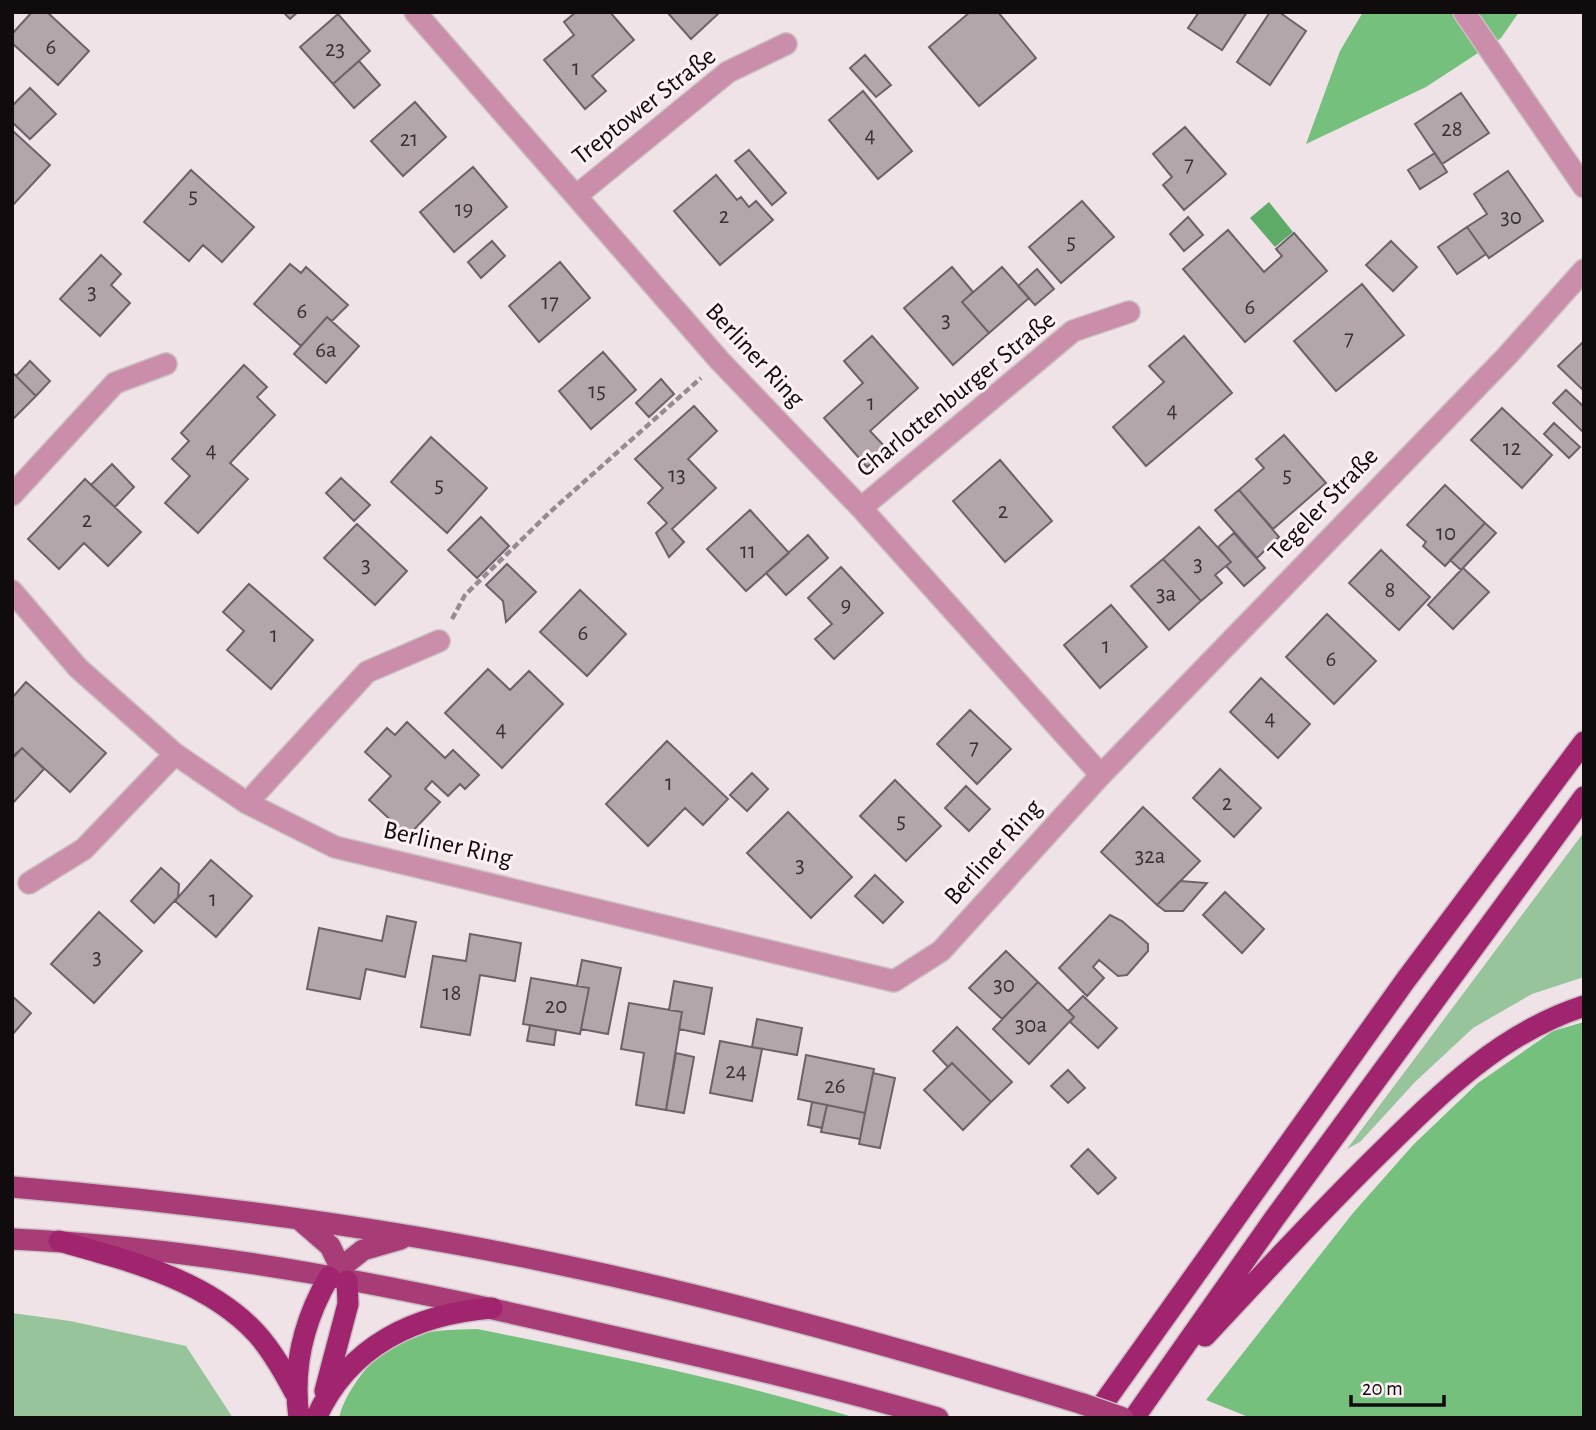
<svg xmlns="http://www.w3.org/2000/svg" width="1596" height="1430" font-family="'Alegreya Sans',sans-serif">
  <rect width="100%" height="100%" fill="#efe3e8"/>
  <!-- green -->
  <path fill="#97c49a" d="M1584,832V977L1532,994L1473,1028L1415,1082L1360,1142L1347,1149Z
    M12,1313L70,1321L186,1346L233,1418H12Z"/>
  <!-- forest -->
  <path fill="#74c07c" d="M1363,12H1519L1501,38L1426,87L1306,144L1340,51Z
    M1584,1022V1418H1251L1206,1400L1353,1213L1414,1144L1478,1083L1553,1031Z
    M477,1329C604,1355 732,1380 856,1418H339C346,1388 378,1348 407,1338C429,1329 454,1330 477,1329Z"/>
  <!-- water -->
  <path fill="#5eaa67" d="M1269,202L1293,232L1275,247L1250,218Z"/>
  <!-- building -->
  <path fill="#b2a6ab" stroke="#6d6267" stroke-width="2" d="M32,12H47L89,51L58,85L12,43V34Z
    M283,12H298L290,19Z
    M576,12H610L634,40L592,76L606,91L585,109L544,60L574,35L564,22Z
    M667,12H720L691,39Z
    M970,12H998L1036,58L979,106L929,47Z
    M1199,12H1247L1222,50L1188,28Z
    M1270,12H1279L1306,31L1270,85L1237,62Z
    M338,14L370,51L333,84L300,47Z
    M865,55L891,85L876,97L850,68Z
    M359,61L380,85L354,108L333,84Z
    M30,88L56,114L30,139L12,122V106Z
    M863,91L912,151L878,179L829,120Z
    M1461,93L1489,133L1442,164L1415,124Z
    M415,102L446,137L403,176L371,141Z
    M1185,127L1226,174L1184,210L1163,185L1172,177L1153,154Z
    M14,132L50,165L12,206V134Z
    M749,150L786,193L772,205L735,161Z
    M1435,153L1447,172L1420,189L1408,170Z
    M473,167L507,207L454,252L420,212Z
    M191,170L254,227L222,262L203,245L189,261L144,222Z
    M1508,171L1543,221L1489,258L1467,227L1487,214L1474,194Z
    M716,175L737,200L741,197L749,207L756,201L773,220L720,265L674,211Z
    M1082,201L1114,237L1061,283L1029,247Z
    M1188,217L1203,235L1184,251L1170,234Z
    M1467,227L1486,254L1457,274L1438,247Z
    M1228,230L1264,272L1282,256L1276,249L1294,233L1327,271L1245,342L1183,269Z
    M492,241L505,256L481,278L468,262Z
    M1391,241L1417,267L1393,291L1366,265Z
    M101,255L121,274L111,285L130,303L100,336L60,299Z
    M560,262L590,298L539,342L509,306Z
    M290,264L301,273L306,267L348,305L332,321L327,317L301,346L254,304Z
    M952,267L973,292L962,302L989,333L953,365L904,308Z
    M1002,267L1029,298L989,333L962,302Z
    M1037,269L1054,289L1035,305L1018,286Z
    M1362,284L1404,335L1336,391L1294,341Z
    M327,317L359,346L326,383L294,354Z
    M872,336L918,388L870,431L887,449L867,467L824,418L863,383L844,361Z
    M1184,336L1232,393L1146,466L1113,427L1164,382L1149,366Z
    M1584,341V391L1558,366Z
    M603,352L636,390L591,429L559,391Z
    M30,361L50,381L36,396L16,376Z
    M244,365L267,387L257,397L275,415L230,463L248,479L198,533L165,503L190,476L172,459L189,441L181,433Z
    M12,372L36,396L12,420Z
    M661,379L674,394L649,417L636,403Z
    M1566,390L1584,407V433L1553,403Z
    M694,406L717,431L688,459L716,488L672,529L684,542L669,557L656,533L667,523L648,503L663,488L635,459Z
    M1502,408L1552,455L1522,488L1471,440Z
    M1554,423L1580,447L1569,458L1544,434Z
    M1284,435L1326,483L1273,529L1239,490L1264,468L1256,459Z
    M431,437L487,488L447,533L391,482Z
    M1000,460L1052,521L1005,562L953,501Z
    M112,464L134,487L115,507L91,485Z
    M341,478L370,505L354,521L326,493Z
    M85,479L141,532L108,566L84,543L59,569L28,539Z
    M1445,485L1485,523L1445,566L1423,546L1426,542L1407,525Z
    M1239,490L1279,537L1257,558L1215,510Z
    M750,510L789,553L746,591L707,549Z
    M481,517L509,546L477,578L448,550Z
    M1485,523L1496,533L1461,570L1450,560Z
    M357,524L407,571L375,605L324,558Z
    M1199,527L1231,562L1215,575L1222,583L1201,601L1163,559Z
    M1234,533L1265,568L1244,586L1226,566L1231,562L1218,547Z
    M808,535L828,558L786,595L766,573Z
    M1381,550L1430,597L1399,630L1349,583Z
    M1163,559L1201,601L1169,630L1131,586Z
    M507,564L536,592L506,622L503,601L486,585Z
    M841,567L883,613L834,659L815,639L832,624L808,598Z
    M1463,568L1489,592L1453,629L1428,605Z
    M249,584L313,640L271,689L227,650L244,631L223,612Z
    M580,590L626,634L587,676L540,632Z
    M1111,605L1147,647L1100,688L1064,645Z
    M1327,614L1376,661L1334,704L1286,657Z
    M488,669L510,690L529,671L563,704L502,768L445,713Z
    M1261,678L1310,724L1278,758L1230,712Z
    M26,682L106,753L70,792L22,748L12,757V698Z
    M970,710L1011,749L977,784L937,744Z
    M407,722L445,758L453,750L479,775L465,789L460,784L448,796L432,781L425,789L440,802L408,836L369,800L391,776L365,752L387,728L395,735Z
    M667,741L728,799L703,825L685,808L648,846L606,804Z
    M22,748L44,769L12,804V759Z
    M1220,769L1261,808L1234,837L1193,798Z
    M752,773L768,789L747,811L730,795Z
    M895,780L941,826L906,861L860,816Z
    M966,786L990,809L969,831L945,808Z
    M1143,807L1200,861L1157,905L1101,852Z
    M788,812L852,877L811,918L747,853Z
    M211,860L252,896L216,937L175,901Z
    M161,868L179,884L178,897L154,923L131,901Z
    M875,875L903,902L883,923L855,896Z
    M1180,881L1207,883L1183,911H1165L1157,905Z
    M1225,892L1264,929L1242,953L1203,915Z
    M99,912L142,951L94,1003L51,964Z
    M1110,915L1122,921L1148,944V951L1127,975L1118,976L1099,960L1093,967L1104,978L1087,996L1059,968Z
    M387,916L416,922L405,977L366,969L360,999L307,989L319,928L382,941Z
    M470,934L521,943L515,981L480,975L470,1035L421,1027L433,956L466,961Z
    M1006,951L1038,982L1002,1019L969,988Z
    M582,960L621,968L608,1034L581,1029L589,988L577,986Z
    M531,978L589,988L580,1034L523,1024Z
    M674,981L712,988L704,1034L679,1029L682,1012L669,1010Z
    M1038,982L1074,1017L1029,1064L993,1029Z
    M12,996L31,1013L12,1035Z
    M1083,996L1117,1028L1098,1048L1070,1022L1074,1017L1068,1011Z
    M629,1003L682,1012L666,1110L636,1105L644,1053L621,1049Z
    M757,1019L802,1028L797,1055L752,1047Z
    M530,1025L556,1030L554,1045L527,1041Z
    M957,1027L1012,1082L991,1102L952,1063L948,1067L933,1051Z
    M720,1041L762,1049L752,1101L710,1093Z
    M676,1053L694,1057L684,1113L666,1110Z
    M806,1055L874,1069L865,1113L798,1099Z
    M952,1063L991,1102L963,1130L924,1090Z
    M1068,1070L1085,1088L1068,1103L1051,1086Z
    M873,1073L895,1078L880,1148L859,1144Z
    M812,1102L827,1105L822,1128L808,1125Z
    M827,1105L865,1113L860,1139L821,1132Z
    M1088,1149L1116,1178L1098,1194L1071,1166Z"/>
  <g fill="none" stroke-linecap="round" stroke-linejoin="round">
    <!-- minor casing -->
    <g stroke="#cbc1c5" stroke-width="24">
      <path id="minor" d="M1464,12L1584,187
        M576,196L728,72L786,44
        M12,495L115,383L166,364
        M861,508L1073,331L1129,312
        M12,591L78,668L175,754L247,803L335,847L894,981L941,951L1101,775L861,508L720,361L415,12
        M1101,775L1506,357L1584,270
        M247,803L367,672L439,641
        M29,883L84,849L175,754"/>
    </g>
    <!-- primary casing -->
    <g stroke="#cbc1c5" stroke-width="24">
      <path id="primary" d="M12,1187C197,1203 381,1226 562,1265C738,1302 911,1351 1083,1404
        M300,1220L330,1246L346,1279
        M12,1239C209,1248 407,1288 598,1333C712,1359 826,1385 938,1418
        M329,1277L363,1250L401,1239"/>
    </g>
    <!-- trunk casing -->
    <g stroke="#cbc1c5" stroke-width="24">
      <path id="trunk" d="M59,1241C127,1260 208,1280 257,1334C273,1352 284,1372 295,1393
        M1205,1336C1261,1276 1316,1216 1375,1158C1438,1096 1498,1034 1584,1006
        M325,1391L348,1304L347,1281
        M299,1418C292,1368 304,1320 329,1277
        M316,1418C349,1345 416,1314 492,1308
        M1093,1418L1405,981L1584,742
        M1134,1418L1274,1219L1584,797"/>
    </g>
    <!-- path -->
    <path stroke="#958c90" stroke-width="4.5" stroke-dasharray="7 3.5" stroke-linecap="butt" d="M452,619L465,595L550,512L701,378"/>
    <!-- minor -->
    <use href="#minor" stroke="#cb8eaa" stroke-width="21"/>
    <!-- primary -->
    <use href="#primary" stroke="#a83c77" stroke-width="21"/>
    <!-- trunk -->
    <use href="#trunk" stroke="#a0246e" stroke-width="21"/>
    <!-- primary-bridge casing -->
    <g stroke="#cbc1c5" stroke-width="24" stroke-linecap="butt">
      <path id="primary-bridge" d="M1083,1404L1123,1418"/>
    </g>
    <!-- primary-bridge -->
    <use href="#primary-bridge" stroke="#a83c77" stroke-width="21"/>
  </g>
  <g text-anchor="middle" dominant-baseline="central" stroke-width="6" stroke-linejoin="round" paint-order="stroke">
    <!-- number labels -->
    <g font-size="23" fill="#383234">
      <text x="51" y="47">6</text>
      <text x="335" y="49">23</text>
      <text x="576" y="68">1</text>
      <text x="1452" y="129">28</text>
      <text x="870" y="135">4</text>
      <text x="409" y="139">21</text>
      <text x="1189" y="164">7</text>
      <text x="193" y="196">5</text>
      <text x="464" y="209">19</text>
      <text x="724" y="216">2</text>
      <text x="1511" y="217">30</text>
      <text x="1071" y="242">5</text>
      <text x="92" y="292">3</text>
      <text x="550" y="302">17</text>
      <text x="1250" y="307">6</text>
      <text x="302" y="311">6</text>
      <text x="946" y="320">3</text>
      <text x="1349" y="338">7</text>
      <text x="326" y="350">6a</text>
      <text x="597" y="391">15</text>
      <text x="871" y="403">1</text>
      <text x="1172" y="410">4</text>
      <text x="1512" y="448">12</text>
      <text x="211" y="450">4</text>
      <text x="677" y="475">13</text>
      <text x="1287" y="475">5</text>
      <text x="439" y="485">5</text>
      <text x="1003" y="511">2</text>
      <text x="87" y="520">2</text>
      <text x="1446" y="533">10</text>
      <text x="748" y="551">11</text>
      <text x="1198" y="564">3</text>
      <text x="366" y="565">3</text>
      <text x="1390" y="590">8</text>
      <text x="1166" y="594">3a</text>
      <text x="846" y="605">9</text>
      <text x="583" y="633">6</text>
      <text x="274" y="635">1</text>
      <text x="1106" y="646">1</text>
      <text x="1331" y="659">6</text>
      <text x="1270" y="718">4</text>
      <text x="501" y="729">4</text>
      <text x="974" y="747">7</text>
      <text x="669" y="783">1</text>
      <text x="1227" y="803">2</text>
      <text x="901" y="821">5</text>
      <text x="1150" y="856">32a</text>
      <text x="800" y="865">3</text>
      <text x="213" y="899">1</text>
      <text x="97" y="957">3</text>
      <text x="1004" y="985">30</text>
      <text x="452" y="993">18</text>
      <text x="556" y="1006">20</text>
      <text x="1031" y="1025">30a</text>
      <text x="736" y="1071">24</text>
      <text x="835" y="1086">26</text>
    </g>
    <!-- street labels -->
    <g font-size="26" fill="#100c0d" stroke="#fdf0f5">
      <text transform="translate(644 106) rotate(-38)">Treptower Straße</text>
      <text transform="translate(755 355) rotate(47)">Berliner Ring</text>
      <text transform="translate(956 394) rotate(-39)">Charlottenburger Straße</text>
      <text transform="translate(1323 504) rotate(-46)">Tegeler Straße</text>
      <text transform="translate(448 844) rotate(13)">Berliner Ring</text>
      <text transform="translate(993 852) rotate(-48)">Berliner Ring</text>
    </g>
  </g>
  <!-- border -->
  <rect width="1596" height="1430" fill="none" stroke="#100c0d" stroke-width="28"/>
  <!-- scale -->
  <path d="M1351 1395v10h93v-10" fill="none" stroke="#100c0d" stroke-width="3.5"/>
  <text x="1362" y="1395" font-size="21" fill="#100c0d" stroke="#fdf0f5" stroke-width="5" paint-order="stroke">20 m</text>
</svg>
